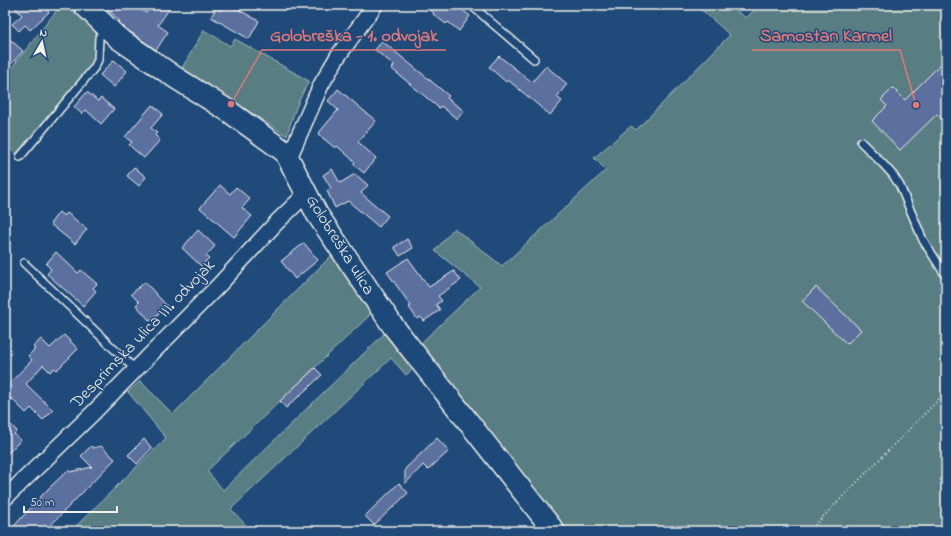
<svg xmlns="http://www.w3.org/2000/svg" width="951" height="536" font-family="'Indie Flower',sans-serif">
  <rect width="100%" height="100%" fill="#1f4a7a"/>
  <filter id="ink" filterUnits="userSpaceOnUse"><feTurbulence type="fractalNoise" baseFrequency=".025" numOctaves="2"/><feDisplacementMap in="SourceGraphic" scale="8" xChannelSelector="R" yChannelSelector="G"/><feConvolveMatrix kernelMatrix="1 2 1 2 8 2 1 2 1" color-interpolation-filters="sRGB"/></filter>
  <g filter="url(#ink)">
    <!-- green -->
    <path fill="#597e84" stroke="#a6b8b6" d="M61,5H70L98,32L96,58L91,66L16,154L5,144V76Z
      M696,5H728L746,18L759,5H946V531H568L535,491L420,344L480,287L435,251L454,228L502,266L606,170L594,158L631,126L636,130L730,35Z
      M204,30L230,46L235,39L309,81C299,99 292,116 287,136L182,68Z
      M334,253L374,311L207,471L223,490L387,331L415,367L406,375L391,358L231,509L251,531H71L166,438L128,392L140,381L173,414Z"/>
    <!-- building -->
    <path fill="#5b70a0" stroke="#f4f1e8" d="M12,5H41L49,12L30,30L25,25L19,31L12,24L22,15Z
      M102,5H136L146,13L151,5H172L158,25L168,32L156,50L126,29L119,22L120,21Z
      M225,5H230L259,21L249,39L211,17L216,8L221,11Z
      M424,5H457L470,16L459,31L448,22L446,24L433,14L434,13Z
      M5,35L23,51L5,71Z
      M382,41L431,81L449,96L447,98L464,111L457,119L441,106L439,108L392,69L394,65L375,50Z
      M499,56L532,82L546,66L567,84L557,97L562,101L550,115L508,80L506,82L489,67Z
      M946,59V123L937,114L900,150L872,121L887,106L881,100L893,88L905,100Z
      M114,60L127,71L114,87L100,75Z
      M338,89L376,121L358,142L376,158L364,173L353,164L355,162L337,146L335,148L318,134L338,110L328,101Z
      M87,92L98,101L101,98L114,109L101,124L86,110L82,114L74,107Z
      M152,105L163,114L151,128L157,133L155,135L160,140L144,158L129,145L132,142L125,137Z
      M134,167L146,177L139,186L127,176Z
      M332,169L340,183L355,174L368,185L361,193L388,216L379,227L348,201L335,208L327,191L331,188L323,175Z
      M220,185L230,194L236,187L250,199L242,208L252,216L234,237L200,208Z
      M59,212L64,216L67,213L87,229L75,244L50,224Z
      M198,230L215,246L206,256L209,258L201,266L182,248Z
      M407,239L413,248L400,256L394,247Z
      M304,243L318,260L295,279L281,261Z
      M56,252L78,273L81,270L97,284L93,288L96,291L83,306L47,274L51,269L46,264Z
      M408,258L429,287L454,271L461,280L438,296L442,301L436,304L440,310L424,321L421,317L417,319L409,307L411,306L387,272Z
      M145,282L167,306L150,321L136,305L139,302L131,294Z
      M816,287L861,330L847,344L802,301Z
      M64,335L78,349L57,370L54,368L50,372L43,365L26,384L53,410L43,420L31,408L26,413L11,398L5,405V388L32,360L28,356L35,349L33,347L41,339L50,348Z
      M315,368L322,375L286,408L280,401Z
      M5,419L17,431L14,434L21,440L5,456Z
      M437,438L449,451L428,470L423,465L405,484V469Z
      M144,439L152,448L137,464L128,455Z
      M91,446L93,448L101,446L115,459L45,531H19L14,526L45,492L68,470L70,472L92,467L81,456Z
      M399,483L408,493L374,525L365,516Z"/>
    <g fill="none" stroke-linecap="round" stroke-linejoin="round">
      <!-- lane casing -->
      <g stroke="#f4f1e8" stroke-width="10">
        <path id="lane" d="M471,5L534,59
          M861,142L883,164L893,175L900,186L923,240L946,276
          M20,157L94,68L98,60L99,38L104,27
          M24,263L136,370"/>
      </g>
      <!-- street casing -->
      <g stroke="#f4f1e8" stroke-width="18">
        <path id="street" d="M289,158L321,85L338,56L375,5
          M5,498L93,413L219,285L277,222L306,194"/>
      </g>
      <!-- secondary casing -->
      <g stroke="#f4f1e8" stroke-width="24">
        <path id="secondary" d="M84,5L118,38L176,78L227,110L285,152L317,214L393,326L554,531"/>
      </g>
      <!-- path -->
      <path stroke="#f4f1e8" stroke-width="2" stroke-dasharray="1 3" stroke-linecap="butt" d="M809,531L946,392"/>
      <!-- lane -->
      <use href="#lane" stroke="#1f4a7a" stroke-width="7"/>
      <!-- street -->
      <use href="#street" stroke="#1f4a7a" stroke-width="15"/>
      <!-- secondary -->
      <use href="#secondary" stroke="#1f4a7a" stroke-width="21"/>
    </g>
  </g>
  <g text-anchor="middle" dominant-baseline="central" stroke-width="3" stroke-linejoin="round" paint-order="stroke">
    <!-- street labels -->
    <g font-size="17" fill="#f4f1e8" stroke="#1f4a7a">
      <text transform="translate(340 245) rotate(58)">Golobreška ulica</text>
      <text transform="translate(143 334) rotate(-46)">Desprimska ulica III. odvojak</text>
    </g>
  </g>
  <!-- callouts -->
  <path fill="none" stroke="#e27875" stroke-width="1.5" d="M916 105L900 50H752M231 104L262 50H446"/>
  <g fill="#e27875" stroke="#1f4a7a" stroke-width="1.5">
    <circle cx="916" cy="105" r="4"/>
    <circle cx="231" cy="104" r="4"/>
  </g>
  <g font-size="18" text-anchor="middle" font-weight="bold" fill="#e27875" stroke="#1f4a7a" stroke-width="3" stroke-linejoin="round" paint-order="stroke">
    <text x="826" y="41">Samostan Karmel</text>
    <text x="354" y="41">Golobreška - 1. odvojak</text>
  </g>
  <!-- margin -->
  <rect width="951" height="536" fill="none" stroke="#1f4a7a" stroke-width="20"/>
  <rect x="10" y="10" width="931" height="516" fill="none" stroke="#f4f1e8" stroke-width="1.5" filter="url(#ink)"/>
  <!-- north arrow -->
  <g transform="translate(42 42) rotate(9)" stroke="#1f4a7a" stroke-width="3" paint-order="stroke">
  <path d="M0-3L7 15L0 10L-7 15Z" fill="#f4f1e8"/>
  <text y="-6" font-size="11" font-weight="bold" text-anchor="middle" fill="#f4f1e8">N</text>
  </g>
  <!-- scale -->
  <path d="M24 506v6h93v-6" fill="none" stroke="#f4f1e8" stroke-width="2"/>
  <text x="30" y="506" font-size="12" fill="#f4f1e8" stroke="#1f4a7a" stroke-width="3" paint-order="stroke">50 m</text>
</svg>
